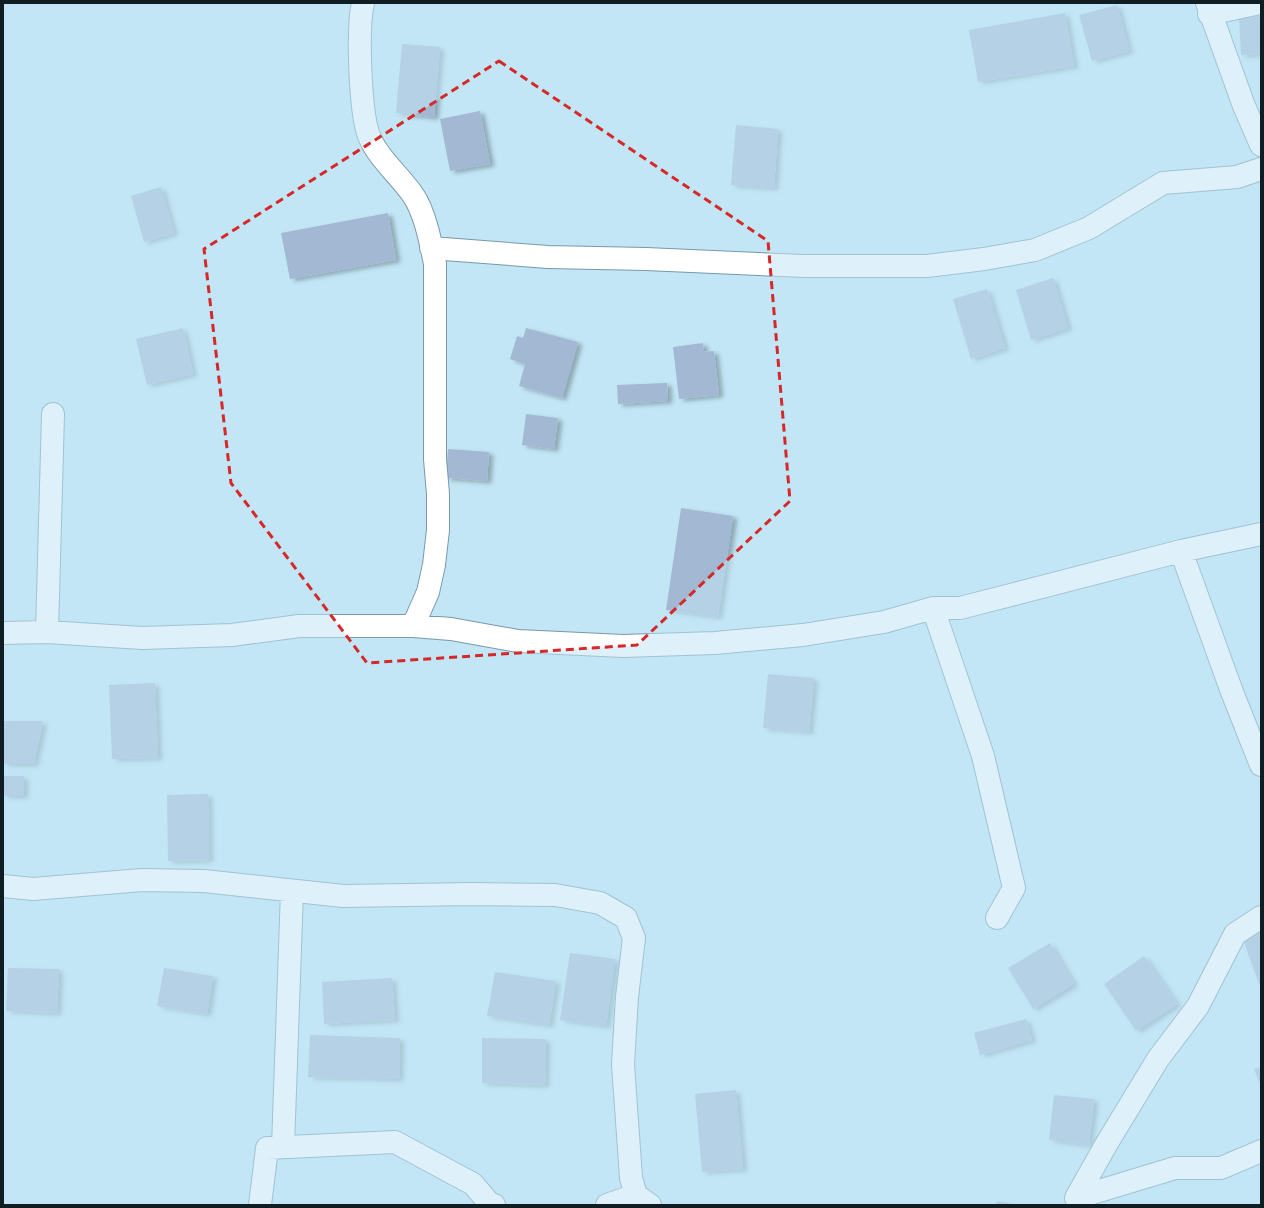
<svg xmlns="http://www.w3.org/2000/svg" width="1264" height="1208" font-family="Spectral,serif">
  <defs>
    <filter id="shadow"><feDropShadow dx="4.5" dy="2.5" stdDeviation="2" flood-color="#0004"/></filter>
  </defs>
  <rect width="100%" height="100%" fill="#c2e6f6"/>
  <!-- building -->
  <path fill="#a3b8d2" filter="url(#shadow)" d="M1117,5L1129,51L1092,61L1079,15Z
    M1065,13L1074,66L978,82L969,30Z
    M1261,16V54L1241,55L1239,17Z
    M402,44L440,47L434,117L396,113Z
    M480,111L490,164L450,171L440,119Z
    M736,125L778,129L774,188L731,185Z
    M161,187L174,233L144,242L131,196Z
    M388,213L396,260L290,279L281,233Z
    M1053,278L1068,328L1031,340L1016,290Z
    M987,289L1005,348L971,359L953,299Z
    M183,328L193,374L147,385L136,339Z
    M526,328L578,342L562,398L519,386L525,364L510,359L517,336L523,338Z
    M703,343L704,352L714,351L719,395L679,399L673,347Z
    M667,383L668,401L618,404L617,385Z
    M526,414L558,418L554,449L522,445Z
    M448,449L489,452L487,481L446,478Z
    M681,508L733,516L718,617L666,610Z
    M768,674L814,678L809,732L763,728Z
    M155,683L158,758L112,759L109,685Z
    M3,721H43L34,764H3Z
    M3,776H24V796H3Z
    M208,794L209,860L168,861L167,795Z
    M1261,930V983L1259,984L1242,937Z
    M1050,943L1074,984L1033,1009L1008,968Z
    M570,953L615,959L606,1026L560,1020Z
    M1144,956L1177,1004L1136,1031L1104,984Z
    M8,968L59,969L57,1013L6,1011Z
    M164,968L213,976L207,1014L157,1006Z
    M495,972L556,981L549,1025L487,1016Z
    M392,978L395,1020L324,1024L322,982Z
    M1026,1019L1032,1040L980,1055L974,1033Z
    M310,1035L400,1038L399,1079L308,1077Z
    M482,1038L546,1039L545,1085L482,1083Z
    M1261,1067V1086L1254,1069Z
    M736,1090L743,1169L702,1172L695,1094Z
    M1054,1095L1094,1099L1089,1145L1049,1140Z
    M997,1201L1013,1204V1205H996Z"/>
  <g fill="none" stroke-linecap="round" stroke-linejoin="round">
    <!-- street casing -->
    <g stroke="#7799a8" stroke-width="24">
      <path id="street" d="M363,3C357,29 360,112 369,136C378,158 400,176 413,195C425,212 431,244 435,264V459L438,494V530L434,565L428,592L413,626
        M1207,3L1244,106L1261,145
        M1209,14L1260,3
        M431,248L548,257L646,259L804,266H927L984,259L1035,250L1089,228L1163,183L1237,177L1261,169
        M1181,551L1232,692L1261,765
        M933,608L983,756L1014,888L997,918
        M47,632L53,414
        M3,633L47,632L142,638L232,635L299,626H413L451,629L518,641L623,646L715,643L803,635L884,622L933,608H960L1181,551L1261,534
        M3,886L33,889L142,880L204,881L343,896L472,894L555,895L600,903L626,918L634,938L627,997L623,1064L631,1178L636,1195L650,1205
        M283,1147L292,891
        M1076,1198L1107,1143L1158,1059L1198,1006L1235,934L1261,917
        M1076,1198L1175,1168H1221L1261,1151
        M260,1205L267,1148L395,1142L473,1184L490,1204L494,1205
        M607,1205L636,1195"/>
    </g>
    <!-- street -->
    <use href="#street" stroke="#fff" stroke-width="22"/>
  </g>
  <!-- marked area -->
  <path d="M0 0H1264V1208H0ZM499,61L768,241L790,501L637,645L367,663L231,483L204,249Z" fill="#c2e6f6" fill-opacity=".55" fill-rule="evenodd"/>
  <path fill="none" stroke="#d62828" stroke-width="3" stroke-dasharray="8 5" stroke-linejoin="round" d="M499,61L768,241L790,501L637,645L367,663L231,483L204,249Z"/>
  <!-- border -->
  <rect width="1264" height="1208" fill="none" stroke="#101d23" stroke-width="8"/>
</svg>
